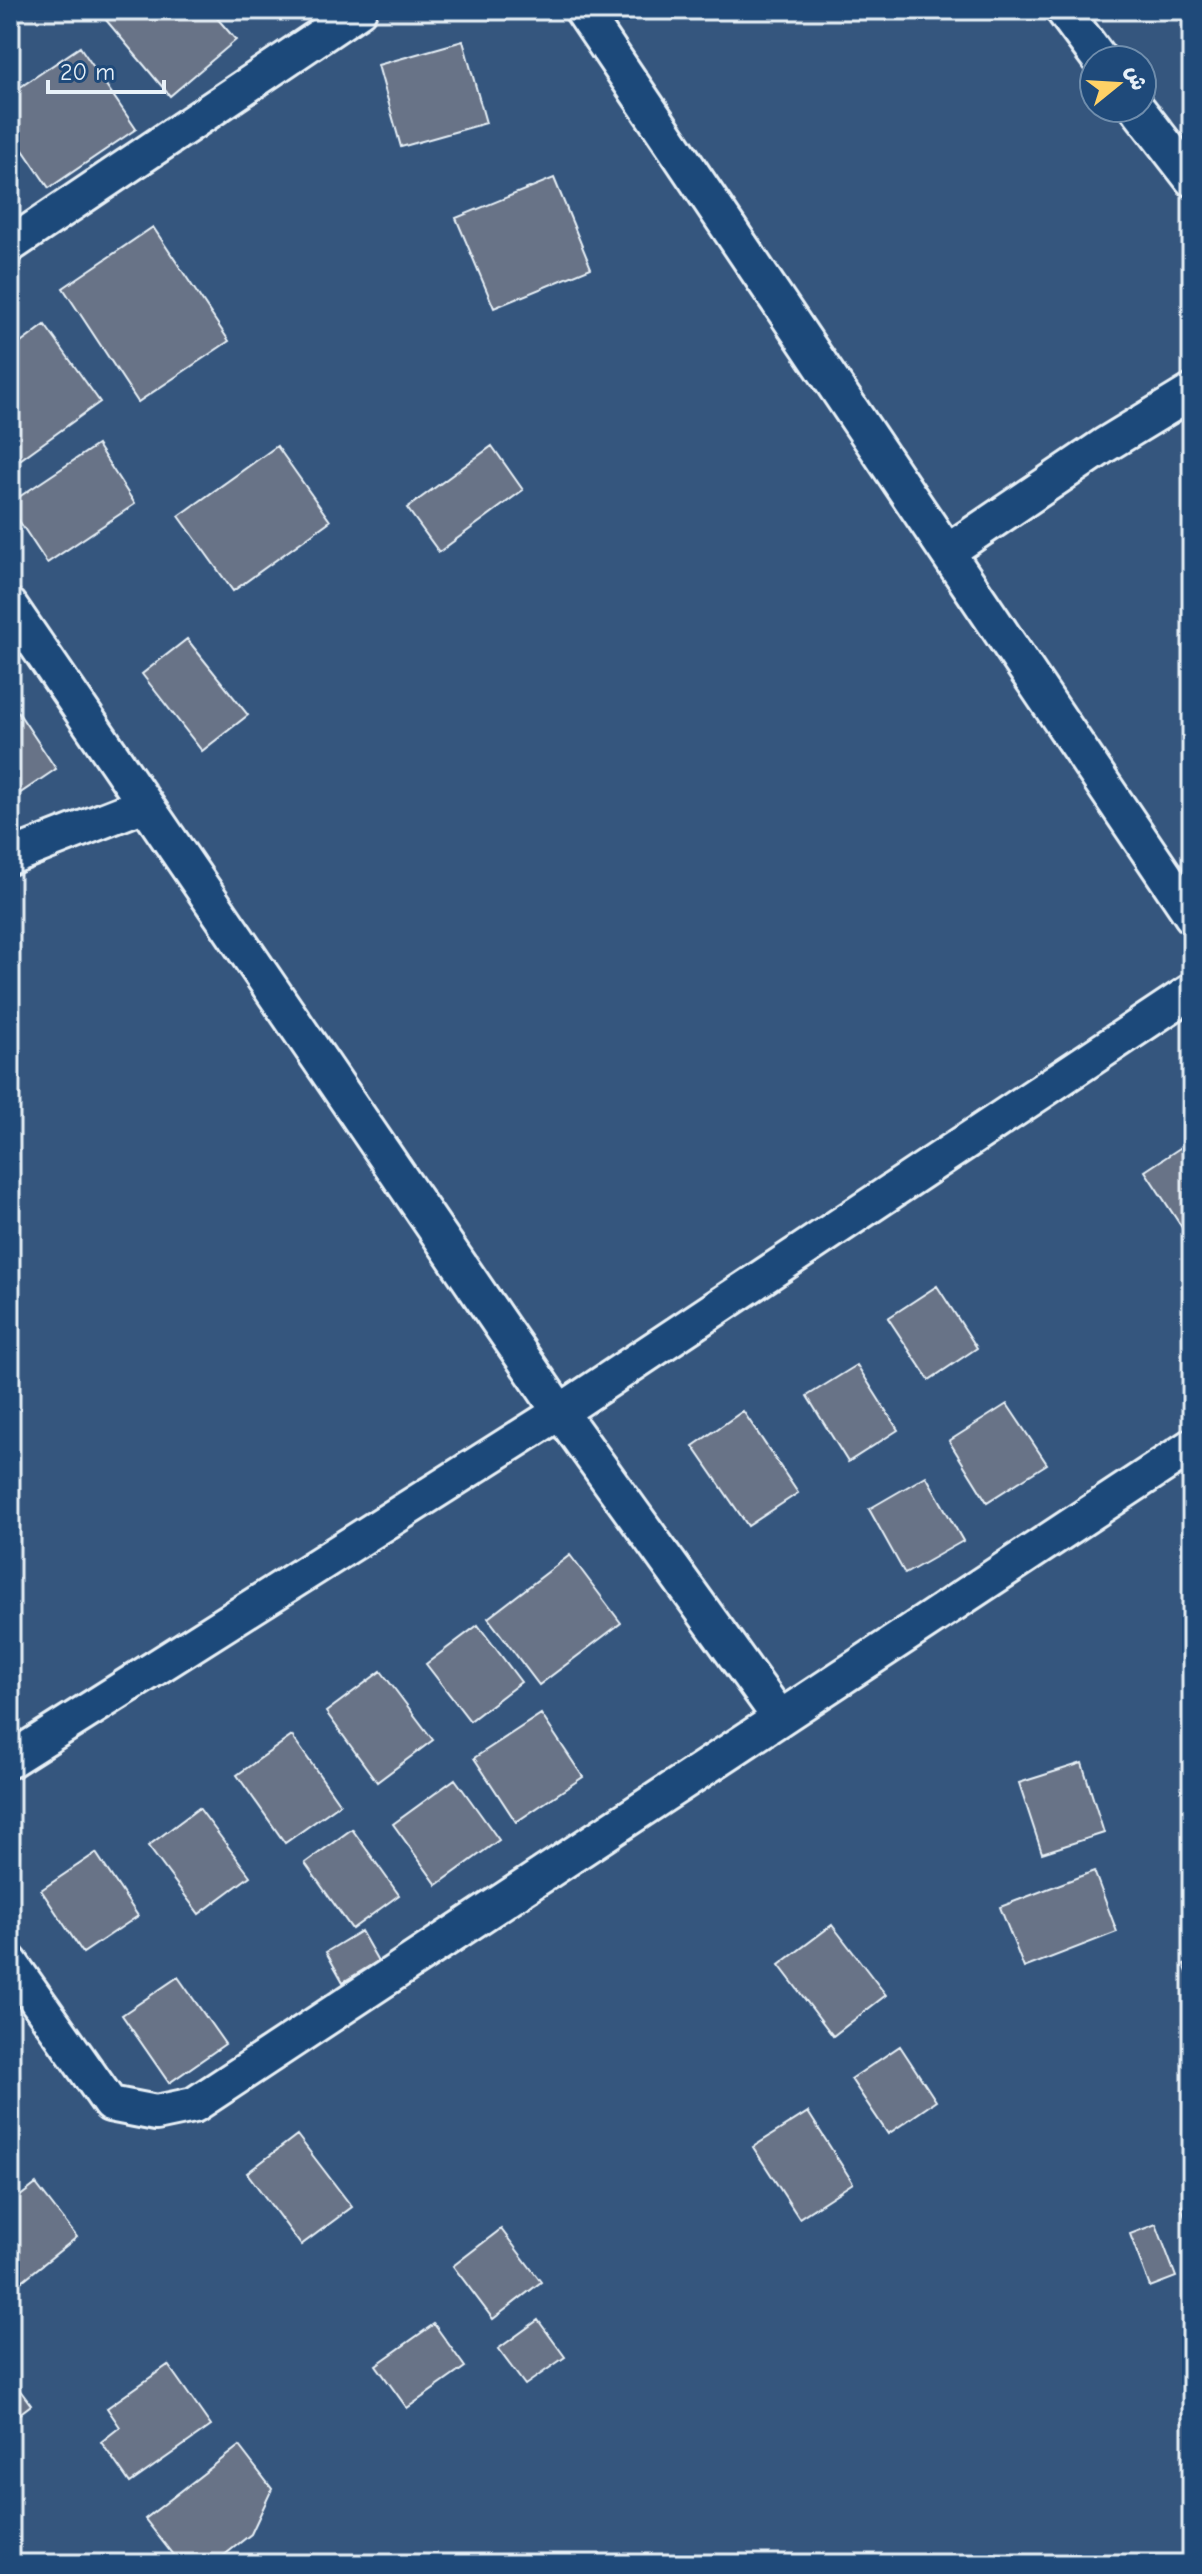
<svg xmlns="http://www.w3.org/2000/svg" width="1202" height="2574" font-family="'Comic Neue','Playpen Sans Arabic',sans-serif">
  <rect width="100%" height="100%" fill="#35567e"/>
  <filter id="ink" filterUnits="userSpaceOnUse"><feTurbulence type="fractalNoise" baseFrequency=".0125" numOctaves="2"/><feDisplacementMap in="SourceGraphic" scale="16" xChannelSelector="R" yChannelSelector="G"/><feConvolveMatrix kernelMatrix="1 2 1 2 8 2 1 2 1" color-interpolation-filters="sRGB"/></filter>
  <g filter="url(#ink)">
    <!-- building -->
    <path fill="#687387" stroke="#e8f1f8" stroke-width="2" d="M117,10H210L236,40L170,96L106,20Z
      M463,41L486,123L401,147L378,65Z
      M80,47L136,129L49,188L10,131V94Z
      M554,178L591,268L494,308L456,218Z
      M153,227L229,341L138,402L63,288Z
      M45,325L100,402L10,467V351Z
      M97,445L135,504L47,563L10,507V503Z
      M277,446L330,521L233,591L179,516Z
      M492,446L523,490L439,552L407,508Z
      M187,639L248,715L202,751L142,674Z
      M10,700L56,769L10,800Z
      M1192,1140V1223L1183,1229L1145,1171Z
      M937,1286L977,1348L929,1380L888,1318Z
      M857,1365L898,1430L848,1462L807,1396Z
      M1007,1404L1047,1464L987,1502L949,1441Z
      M743,1411L798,1493L748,1526L693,1446Z
      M926,1476L963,1541L905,1574L869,1509Z
      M570,1555L621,1623L539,1685L488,1618Z
      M478,1625L521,1682L470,1721L426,1664Z
      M381,1671L433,1740L377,1782L326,1712Z
      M541,1714L583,1777L516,1822L474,1758Z
      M292,1736L340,1804L285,1843L237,1775Z
      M1082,1763L1104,1833L1042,1853L1019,1783Z
      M455,1779L499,1840L437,1885L393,1824Z
      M199,1808L250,1876L199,1914L148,1846Z
      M352,1829L399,1895L352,1929L305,1863Z
      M96,1853L138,1916L83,1953L41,1890Z
      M1094,1871L1117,1932L1024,1968L1000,1907Z
      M832,1925L886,1995L833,2036L779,1965Z
      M361,1931L378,1961L343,1982L326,1952Z
      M1192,1961V1986L1184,1964Z
      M178,1977L225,2044L169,2083L122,2015Z
      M900,2046L936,2101L888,2134L851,2079Z
      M808,2112L853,2183L799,2218L753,2147Z
      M297,2135L352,2207L301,2245L247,2173Z
      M36,2184L77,2237L22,2281L10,2265V2204Z
      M1192,2202V2234L1181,2206Z
      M1156,2224L1176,2277L1150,2287L1130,2234Z
      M501,2229L541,2282L493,2319L453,2266Z
      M538,2320L565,2357L525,2385L498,2349Z
      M434,2324L465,2367L407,2408L376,2365Z
      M168,2365L211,2426L130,2483L101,2442L120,2427L107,2408Z
      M10,2377L31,2405L10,2421Z
      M239,2446L272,2489L251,2534L213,2564H180L145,2519Z"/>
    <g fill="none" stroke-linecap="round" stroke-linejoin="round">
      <!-- street casing -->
      <g stroke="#e8f1f8" stroke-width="40">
        <path id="street" d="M582,10L1192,916
          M1063,10L1100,60
          M1137,108L1192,179
          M10,245L359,10
          M947,552L1105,445L1192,392
          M10,606L560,1412L780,1718
          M10,857L145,804
          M10,1760L560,1412L1192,991
          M10,1962L110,2104L156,2113L194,2105L1192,1446"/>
      </g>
      <!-- street -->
      <use href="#street" stroke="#1f4a7a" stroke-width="34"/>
    </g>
  </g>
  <!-- margin -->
  <rect width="1202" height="2574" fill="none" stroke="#1f4a7a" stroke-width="40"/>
  <rect x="20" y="20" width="1162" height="2534" fill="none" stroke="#e8f1f8" stroke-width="3" filter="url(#ink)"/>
  <!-- north arrow -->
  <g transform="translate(1118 84) rotate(72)"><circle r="38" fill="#1f4a7a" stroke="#6f8dac" stroke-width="2"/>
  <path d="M0-6L14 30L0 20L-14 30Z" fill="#ffd166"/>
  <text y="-12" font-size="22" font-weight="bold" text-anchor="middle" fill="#e8f1f8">ش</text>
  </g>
  <!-- scale -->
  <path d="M48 80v12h116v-12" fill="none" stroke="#e8f1f8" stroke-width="4"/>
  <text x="60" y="80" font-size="24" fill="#e8f1f8" stroke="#1f4a7a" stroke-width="6" paint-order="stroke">20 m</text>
</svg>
